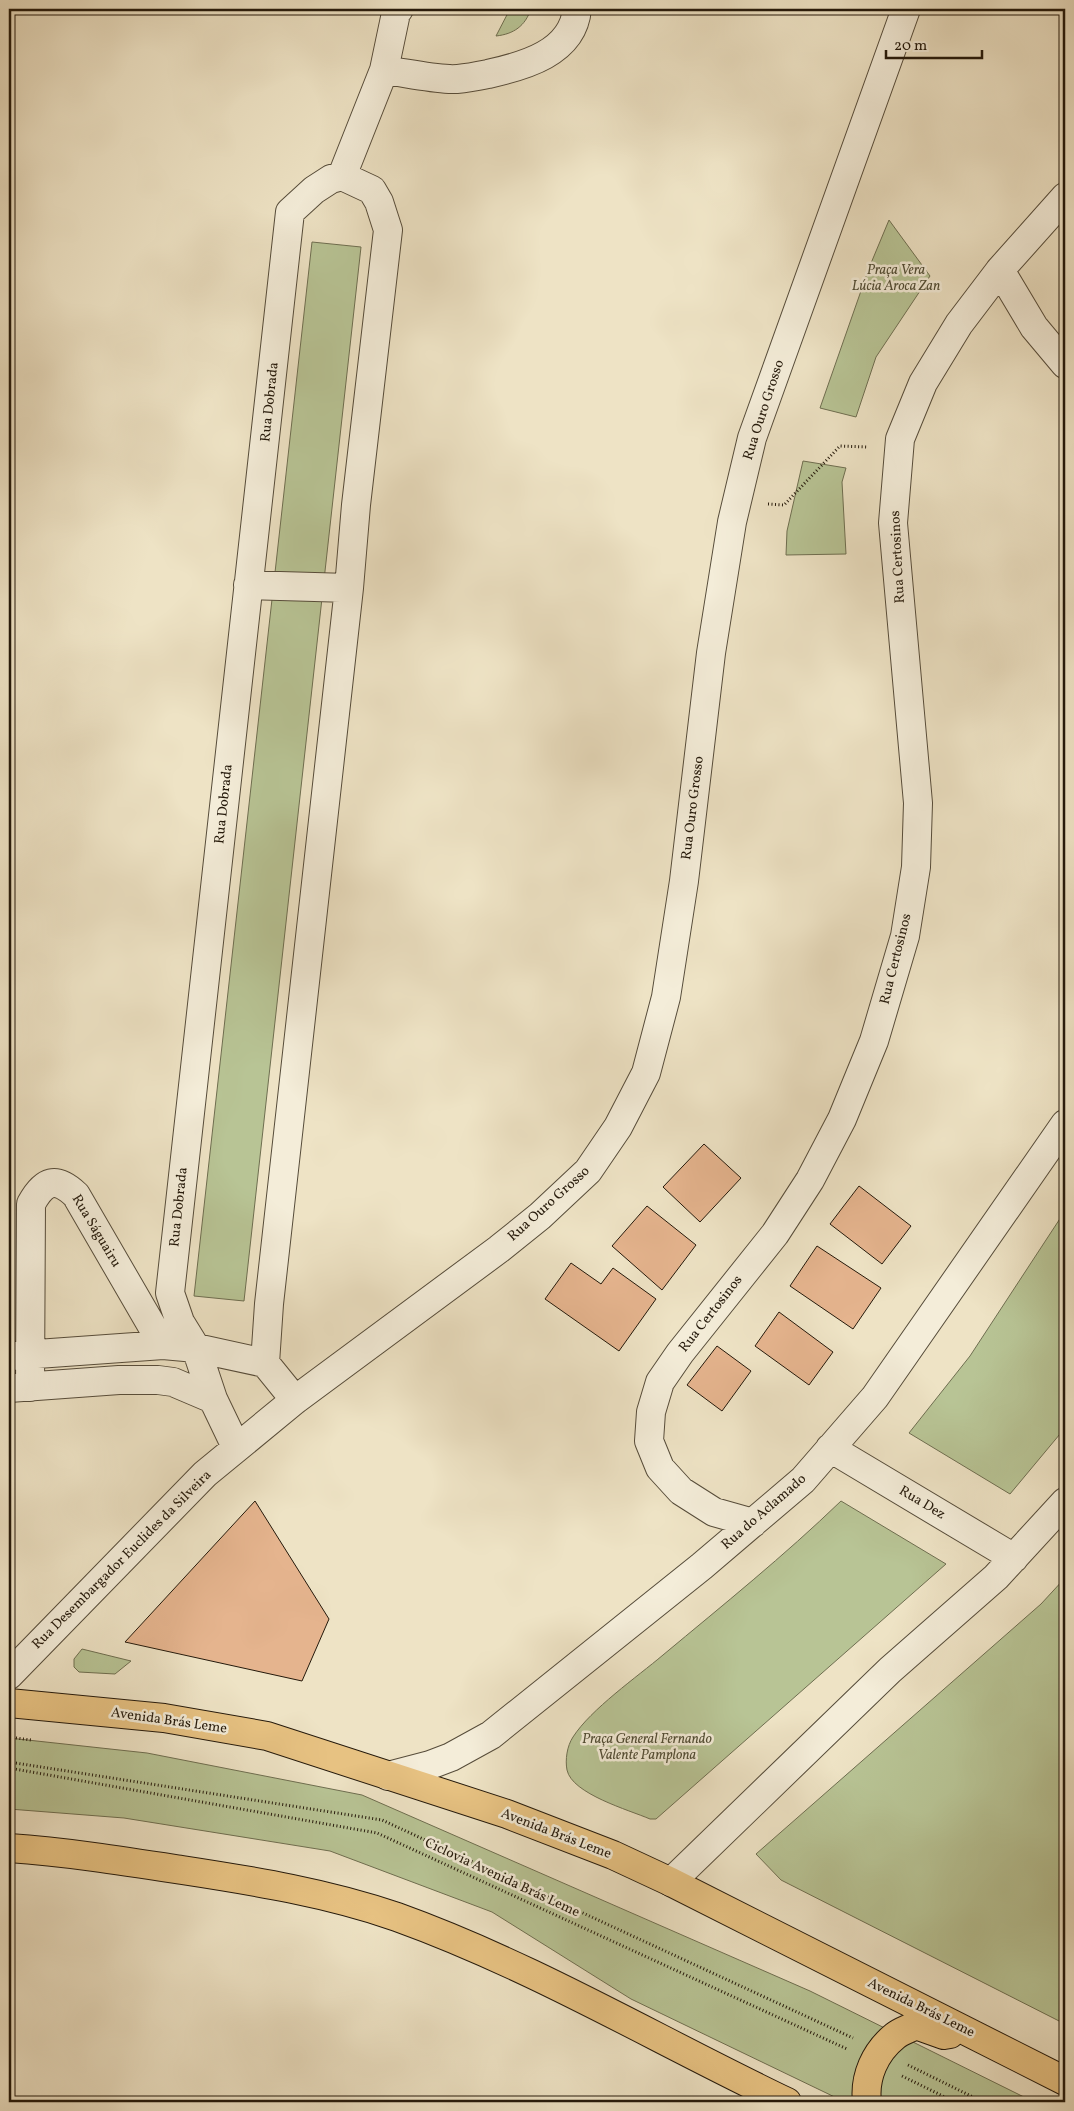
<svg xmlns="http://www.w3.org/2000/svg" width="1074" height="2111" font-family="Vollkorn,serif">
  <rect width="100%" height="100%" fill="#eee3c5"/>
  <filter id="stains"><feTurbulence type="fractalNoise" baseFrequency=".004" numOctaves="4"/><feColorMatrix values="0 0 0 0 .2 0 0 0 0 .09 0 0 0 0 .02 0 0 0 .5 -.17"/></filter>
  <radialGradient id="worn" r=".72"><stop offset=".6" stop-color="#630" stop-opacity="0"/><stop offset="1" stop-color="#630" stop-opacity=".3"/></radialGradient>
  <!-- green -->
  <path fill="#b8c495" stroke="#6e6e50" d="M510,9H531C525,26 514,34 496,36Z
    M889,220L930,276L876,357L856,417L820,408L869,268Z
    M312,242L361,247L244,1301L194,1296Z
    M803,461L846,468L842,482L846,554L786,555L787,531Z
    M1065,1211V1428L1010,1494L909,1433L970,1356Z
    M841,1501L946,1564L656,1819H650C629,1810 572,1794 567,1770C565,1760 567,1746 573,1737C591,1709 637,1677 663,1655C723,1605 784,1556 841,1501Z
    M1065,1578V2024L781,1880L756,1854L1041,1604Z
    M82,1649L131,1661L115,1674L79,1672L74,1667V1659Z
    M9,1738L147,1753L362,1795L810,1991L1034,2102H845L631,1999L492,1912L330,1851L124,1818L9,1809Z"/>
  <!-- building -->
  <path fill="#e5b48e" stroke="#24190b" d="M704,1144L741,1178L700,1222L663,1187Z
    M859,1186L911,1226L882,1264L830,1224Z
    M647,1206L696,1245L662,1290L612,1246Z
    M817,1246L881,1288L853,1329L790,1286Z
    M571,1263L601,1284L613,1268L656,1299L619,1351L545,1299Z
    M779,1312L833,1352L809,1385L755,1346Z
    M717,1346L751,1371L722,1411L687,1385Z
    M255,1501L329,1619L302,1681L125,1642Z"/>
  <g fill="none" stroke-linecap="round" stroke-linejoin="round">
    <!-- minor casing -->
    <g stroke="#564c3a" stroke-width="30">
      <path id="minor" d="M384,70C406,73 428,78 449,79C461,80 476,76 488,74C524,66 573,53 577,9
        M342,176L384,70L396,13L399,9
        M1000,270L1034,327L1065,364
        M248,585L349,588
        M9,1356L163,1345L196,1348L265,1363
        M30,1387L31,1204C44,1180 56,1176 76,1195L163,1345
        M9,1388L119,1380H158L173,1382L213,1399
        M236,1447L213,1399L196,1348L180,1322L170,1293L290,212L314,190L331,179L342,176L372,190L379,202L388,230L356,505L349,588L269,1304L265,1363L295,1400
        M830,1448L1014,1558
        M753,1523L714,1512L681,1491L660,1468L649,1441L651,1412L660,1382L680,1353L775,1234L810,1180L842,1119L874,1041L905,936L916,867L918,803L893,523L900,439L923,383L959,324L1000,270L1065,197
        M9,1675L205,1474L295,1400L499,1249L540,1216L588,1171L618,1127L646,1073L666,997L684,881L711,653L732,522L752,438L906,9
        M388,1776L430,1765L451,1757L491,1735L702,1566L803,1480L875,1397L1065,1124
        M671,1882L890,1670L996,1577L1065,1502"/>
    </g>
    <!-- major casing -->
    <g stroke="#24190b" stroke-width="30">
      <path id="major" d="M9,1703L164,1718L267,1736L507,1814L613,1855L671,1882L1065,2081
        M9,1848C67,1852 124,1861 182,1870C254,1881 328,1893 397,1917C533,1966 657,2040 787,2102
        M867,2102C864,2077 875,2052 895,2036C901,2031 909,2029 916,2025L944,2035L950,2034"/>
    </g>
    <!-- path -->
    <path stroke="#24190b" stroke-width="3" stroke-dasharray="1 2.5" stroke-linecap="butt" d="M768,504L784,505L840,446L868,447
      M9,1737L31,1740
      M9,1762L382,1820L853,2038
      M9,1768L377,1833L847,2049
      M908,2065L983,2102
      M902,2076L955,2102"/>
    <!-- minor -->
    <use href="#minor" stroke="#f4edd9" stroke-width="28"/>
    <!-- major -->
    <use href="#major" stroke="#e7c282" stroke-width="28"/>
  </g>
  <g text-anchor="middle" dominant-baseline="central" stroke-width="5" stroke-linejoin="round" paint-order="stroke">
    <!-- park labels -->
    <g font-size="14" font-style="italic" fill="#504c34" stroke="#f4edd9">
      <text x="896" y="270">Praça Vera<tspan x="896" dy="16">Lúcia Aroca Zan</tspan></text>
      <text x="647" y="1739">Praça General Fernando<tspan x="647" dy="16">Valente Pamplona</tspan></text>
    </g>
    <!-- street labels -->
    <g font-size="14" fill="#24190b" stroke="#f4edd9">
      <text transform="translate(270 402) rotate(-84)">Rua Dobrada</text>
      <text transform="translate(764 410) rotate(-72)">Rua Ouro Grosso</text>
      <text transform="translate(898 557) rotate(-93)">Rua Certosinos</text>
      <text transform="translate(224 804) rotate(-84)">Rua Dobrada</text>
      <text transform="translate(693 808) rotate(-83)">Rua Ouro Grosso</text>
      <text transform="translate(896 959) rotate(-76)">Rua Certosinos</text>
      <text transform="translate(549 1204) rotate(-42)">Rua Ouro Grosso</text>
      <text transform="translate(179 1207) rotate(-84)">Rua Dobrada</text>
      <text transform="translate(96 1231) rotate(59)">Rua Ságuairu</text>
      <text transform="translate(711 1314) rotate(-52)">Rua Certosinos</text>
      <text transform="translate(922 1503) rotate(31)">Rua Dez</text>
      <text transform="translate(764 1512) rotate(-41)">Rua do Aclamado</text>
      <text transform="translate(122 1560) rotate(-45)">Rua Desembargador Euclides da Silveira</text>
      <text transform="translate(169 1721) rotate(8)">Avenida Brás Leme</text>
      <text transform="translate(556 1834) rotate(21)">Avenida Brás Leme</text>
      <text transform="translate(502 1878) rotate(25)">Ciclovia Avenida Brás Leme</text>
      <text transform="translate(921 2008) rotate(26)">Avenida Brás Leme</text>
    </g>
  </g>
  <!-- margin -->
  <rect width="1074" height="2111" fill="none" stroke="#eee3c5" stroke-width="30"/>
  <rect x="10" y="10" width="1054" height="2091" fill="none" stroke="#24190b" stroke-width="2.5"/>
  <rect x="15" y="15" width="1044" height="2081" fill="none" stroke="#24190b"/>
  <!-- scale -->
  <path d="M886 50v8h96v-8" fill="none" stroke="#24190b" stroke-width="2.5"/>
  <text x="894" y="50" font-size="15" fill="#24190b" stroke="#f4edd9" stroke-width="4" paint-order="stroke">20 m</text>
  <rect width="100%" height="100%" filter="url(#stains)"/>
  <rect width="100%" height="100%" fill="url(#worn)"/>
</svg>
